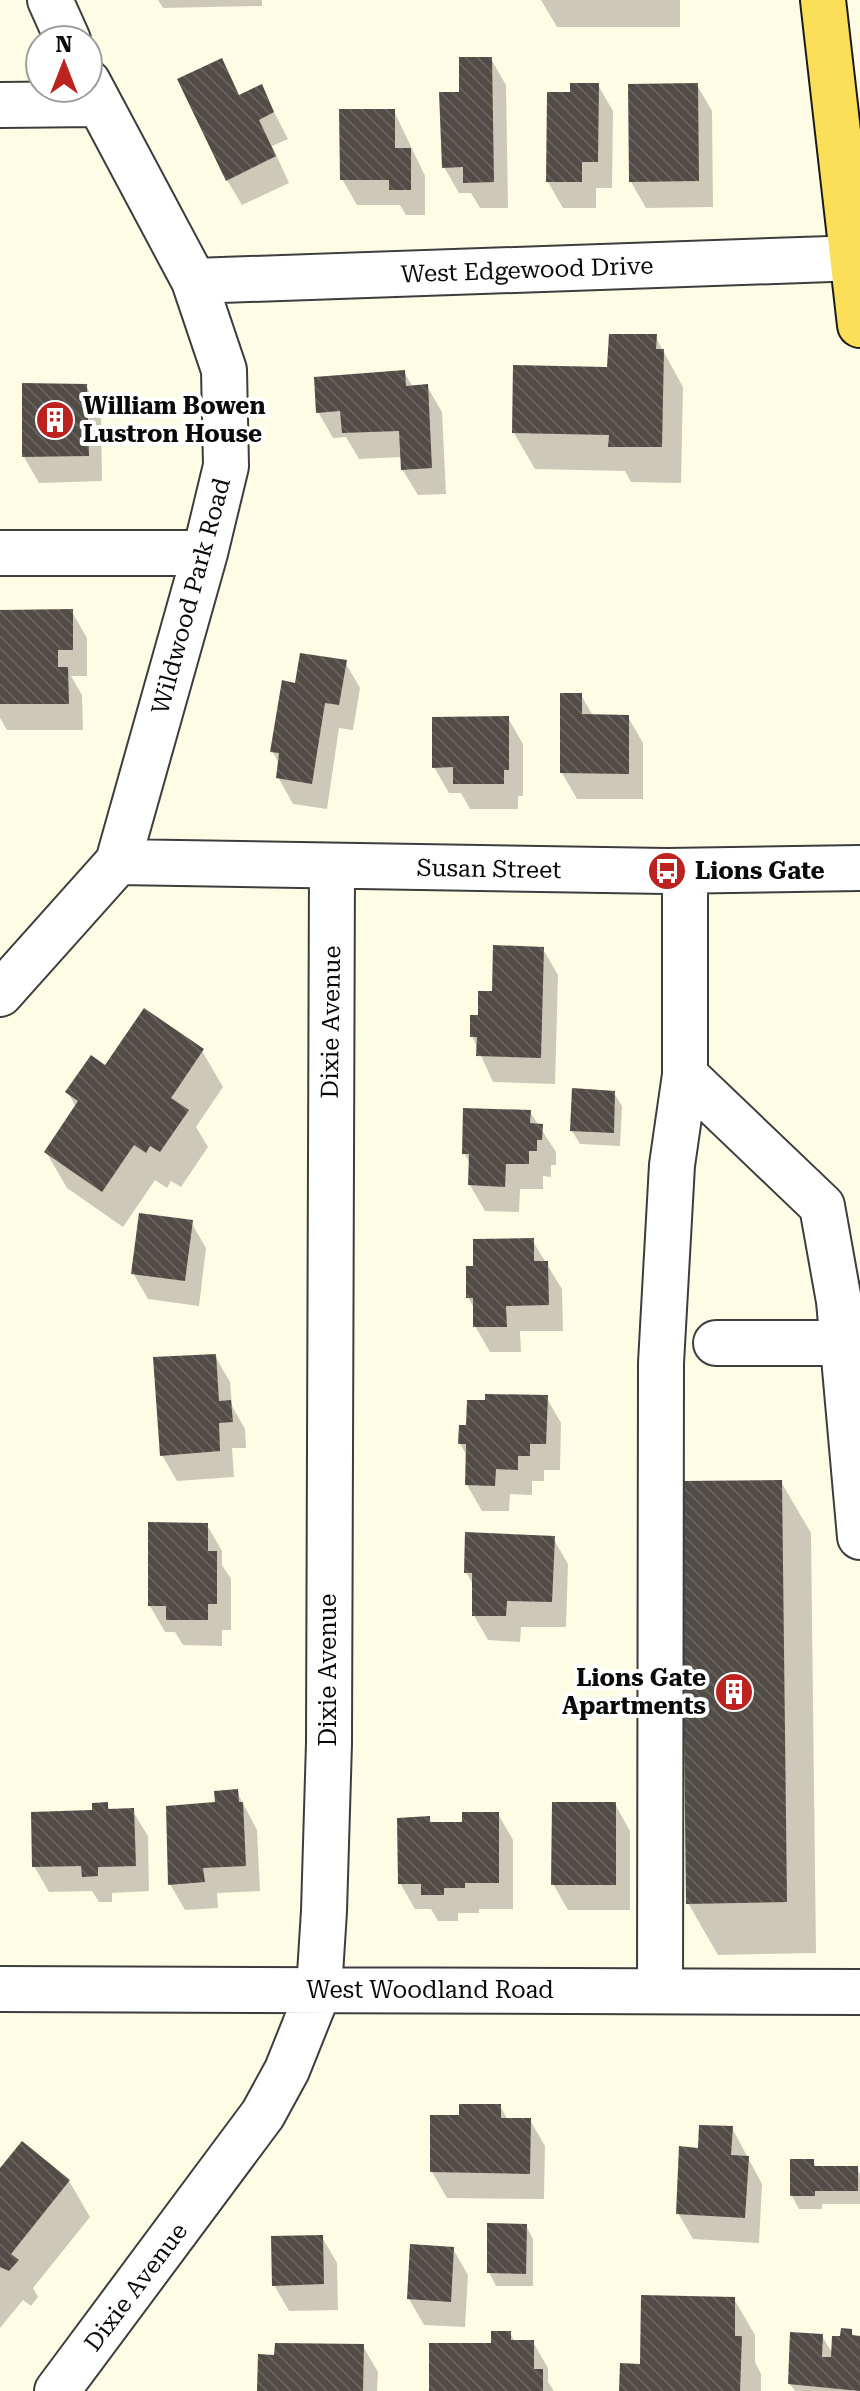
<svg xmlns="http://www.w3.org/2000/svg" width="860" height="2391" font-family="'Roboto Serif',serif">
  <defs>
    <pattern id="building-back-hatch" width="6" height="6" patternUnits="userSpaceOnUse" patternTransform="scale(2)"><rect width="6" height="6" fill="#524c46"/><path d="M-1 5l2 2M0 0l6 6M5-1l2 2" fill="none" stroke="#66615c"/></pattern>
  </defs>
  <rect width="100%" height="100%" fill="#fffce6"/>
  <!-- shadow -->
  <path fill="#0003" d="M158,0H262V6L163,8Z
    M541,0H680V27H557Z
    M491,59L506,85L508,208H480L471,193H459L444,167L462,94Z
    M221,61L240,97L261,87L288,139L272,146L289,183L242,205L227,180Z
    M598,85L613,111L612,188H596V208H563L548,182L572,94Z
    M697,85L712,111L713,207L646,208L631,182Z
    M394,111L425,176V215H406L400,205H357L342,179Z
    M655,336L683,387L681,483L631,482L625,471L535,469L514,433Z
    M404,372L413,387L427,386L442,412L446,494L418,495L402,469V457L359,459L346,437L333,438L318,412Z
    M86,386L101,412L102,481L39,483L24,457Z
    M0,612H72L87,638V676H71L82,695L83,730H7L0,718Z
    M345,662L360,688L353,730L339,728L327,809L293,804L278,777L280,765L272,751L296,685Z
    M581,695L593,716L628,717L643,743V799H577L562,773Z
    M508,718L523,744V796H518V809H470L461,793H449L434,767Z
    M543,949L558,975L555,1084L493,1082L472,1036L494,993Z
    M202,1051L223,1087L196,1127L208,1147L181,1187L171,1181L167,1188L155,1180L123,1227L67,1188L46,1152L76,1108L68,1092L106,1068Z
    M614,1093L622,1106L620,1146L580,1144L572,1131Z
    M530,1112L556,1152V1165H551V1177L543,1176V1189H520L519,1212L485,1211L470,1185L471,1165L464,1153Z
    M191,1222L206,1248L199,1306L148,1299L133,1273Z
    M532,1240L562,1289L563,1331H520L521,1352H490L475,1326V1309L468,1298L475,1268Z
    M215,1356L230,1382L232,1406L245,1429L246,1448H232L234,1477L177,1481L162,1455Z
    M546,1397L561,1423L560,1470H544V1481H532V1495L510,1494L509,1511H482L467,1485L468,1457L460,1444L468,1427Z
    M781,1482L811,1533L816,1953L718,1955L688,1903Z
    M207,1525L222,1551V1565L231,1579V1630H222V1646L183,1645L175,1632H165L150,1606Z
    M553,1538L568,1564L566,1627H521L520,1642L488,1640L473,1614L474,1586L466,1572Z
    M237,1792L257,1830L260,1891L217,1893L218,1908L185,1910L170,1884L217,1804Z
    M615,1804L630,1831V1910H568L553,1884Z
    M107,1805L111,1811L132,1810L148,1836L149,1891L112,1893V1902H99L92,1891L49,1892L34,1866Z
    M498,1814L513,1840V1909H479V1913H458V1921H438L431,1909H415L400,1883L429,1818L432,1824H464Z
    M500,2106L508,2120H530L545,2146L544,2199L447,2198L432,2172L461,2117Z
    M732,2128L762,2184L759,2243L693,2239L678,2213L700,2150Z
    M813,2161L817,2168H856L860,2174V2204H822V2209H799L792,2196Z
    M0,2171L69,2181L90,2217L33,2288L38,2297L31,2306L23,2300L0,2328Z
    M526,2226L533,2239V2286H496L489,2272Z
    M322,2237L337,2263L338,2310L289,2311L274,2285Z
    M453,2249L468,2275L465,2327L424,2325L409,2299Z
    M734,2299L755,2335V2362L761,2374V2391H622Z
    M851,2331L854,2337L860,2338V2391H795L790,2384L822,2336L833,2354Z
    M510,2333L515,2342H533L548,2368V2382L554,2391H430Z
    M363,2346L378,2372L377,2391H259L276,2357Z"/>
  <!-- building -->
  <path fill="url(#building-back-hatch)" d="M459,57H492L494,182L463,183V167L442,168L439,92H459Z
    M222,58L239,95L262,84L274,112L259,120L276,156L226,181L177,79Z
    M570,83H599L598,162H582V182H546L547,92H570Z
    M698,83L699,181L629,182L628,84Z
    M339,109H395V148H411V190H389V180H340Z
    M609,334H657L656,349H664L662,447H608L609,435L512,433L513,365L607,367Z
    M405,370L406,386L428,384L432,468L401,470L399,431L342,433L340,411L316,413L314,377Z
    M22,383L87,384L89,456L22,457Z
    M73,609V650H58V667H68L69,704H0V610Z
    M300,653L347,660L339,705L325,703L312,784L276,778L279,753L270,752L282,680L295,683Z
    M560,693H582V714L629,715V774L560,773Z
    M509,716V770H504V784H453V767L432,768V717Z
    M493,945L544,947L541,1058L476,1056L477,1037H470V1015H478V991H492Z
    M144,1008L204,1049L171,1098L189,1110L160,1152L150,1146L146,1153L134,1145L102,1192L44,1152L78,1101L65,1092L91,1055L105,1065Z
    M572,1088L615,1091L614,1133L570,1131Z
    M463,1108L531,1110L530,1123L543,1124L542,1140H537V1151H529V1164H506L505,1187L468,1185L469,1154H462Z
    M139,1213L193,1220L185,1281L131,1274Z
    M534,1238V1261H548L549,1305L506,1306L507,1327H473V1298H466V1266H473V1239Z
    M216,1354L219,1401L231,1400L233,1422L219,1423L220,1451L160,1456L153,1357Z
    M485,1394L548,1395L546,1444H530V1456H518V1470L496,1469L495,1486L465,1485L466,1444H458L459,1425H466L467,1400H485Z
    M782,1480L787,1902L686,1904L681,1481Z
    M148,1522L208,1523V1551H217V1604H208V1620H166V1606H148Z
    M465,1532L555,1536L552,1602L507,1601L506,1616H472V1573H464Z
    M238,1789L239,1802H243L246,1866L203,1868L205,1882L168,1885L166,1806L215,1802L214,1791Z
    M108,1802V1809L134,1808L136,1866L98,1867V1876L82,1877L81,1866L32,1867L31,1812L92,1810V1803Z
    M552,1802H616V1885H551Z
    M462,1812H499V1883H465V1888H444V1895H421V1884H398L397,1818L430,1816V1822H462Z
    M459,2104H501V2118H531L530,2174L430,2172V2115H459Z
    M699,2125L733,2126L731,2155L749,2156L745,2218L676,2214L679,2146L698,2148Z
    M22,2141L70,2180L11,2254L19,2260L9,2271L0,2267V2168Z
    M790,2159H814V2166H858V2191H815V2196H790Z
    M487,2223L527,2224L526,2274L487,2273Z
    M323,2235L324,2284L272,2286L271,2236Z
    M410,2244L454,2247L451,2302L407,2299Z
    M641,2295L735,2297V2336H742L740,2391H619L620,2363L640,2364Z
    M841,2328L852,2329V2335L860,2336V2391L788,2384L790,2332L823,2334L822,2357H831L832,2336H840Z
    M491,2331H511V2340H534V2369H543V2391H429V2343H491Z
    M275,2343L364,2344L363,2391H257L258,2354L274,2355Z"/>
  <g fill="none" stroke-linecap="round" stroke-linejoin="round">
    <!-- minor casing -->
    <g stroke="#3d3d3d" stroke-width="48">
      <path id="minor" d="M50,0L68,40
        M0,105L98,104
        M194,281L860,258
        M0,553H205
        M118,862L667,871L860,868
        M685,871V1075L822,1206L839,1301L860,1537
        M0,994L118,862L205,553L226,466L224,370L194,281L88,82
        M716,1343H843
        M0,1989L860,1992
        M660,1991L661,1363L672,1165L685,1075
        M57,2391L263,2114L287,2070L319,1990L324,1911L329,1743L332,868"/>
    </g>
    <!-- major casing -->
    <g stroke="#1b1b1b" stroke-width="48">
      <path id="major" d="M823,0L860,325"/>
    </g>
    <!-- minor -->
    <use href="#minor" stroke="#fff" stroke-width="44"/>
    <!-- major -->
    <use href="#major" stroke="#fcdf59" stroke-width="44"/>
  </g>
  <!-- icons -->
  <defs>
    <g id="building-disc" transform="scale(2)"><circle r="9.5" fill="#bc2220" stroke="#fff"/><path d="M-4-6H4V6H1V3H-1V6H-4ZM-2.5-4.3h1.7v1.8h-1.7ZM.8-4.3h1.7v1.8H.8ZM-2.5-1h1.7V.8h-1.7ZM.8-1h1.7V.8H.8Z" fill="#fff"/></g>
    <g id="bus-disc" transform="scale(2)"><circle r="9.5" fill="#bc2220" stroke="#fff"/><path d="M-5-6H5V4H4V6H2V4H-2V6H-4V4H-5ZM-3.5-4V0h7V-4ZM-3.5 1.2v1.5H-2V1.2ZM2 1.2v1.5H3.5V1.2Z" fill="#fff"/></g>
  </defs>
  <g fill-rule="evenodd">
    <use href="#building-disc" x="55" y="420"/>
    <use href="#bus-disc" x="667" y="871"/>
    <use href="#building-disc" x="734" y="1692"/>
  </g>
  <g text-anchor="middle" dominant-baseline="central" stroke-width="8" stroke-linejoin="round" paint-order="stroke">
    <!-- street labels -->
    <g font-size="24" fill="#0a0a0a" stroke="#fff">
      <text transform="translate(527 270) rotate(-2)">West Edgewood Drive</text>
      <text transform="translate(191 596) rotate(-75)">Wildwood Park Road</text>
      <text transform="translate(489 869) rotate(1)">Susan Street</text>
      <text transform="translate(331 1022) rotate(-89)">Dixie Avenue</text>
      <text transform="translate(328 1670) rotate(-90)">Dixie Avenue</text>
      <text x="430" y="1990">West Woodland Road</text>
      <text transform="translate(136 2287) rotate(-53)">Dixie Avenue</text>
    </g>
    <!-- poi labels -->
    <g font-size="24" font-weight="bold" fill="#0a0a0a" stroke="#fff" text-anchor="start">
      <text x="83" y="406">William Bowen<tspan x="83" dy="28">Lustron House</tspan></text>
      <text x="695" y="871">Lions Gate</text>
      <text x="706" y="1678" text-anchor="end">Lions Gate<tspan x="706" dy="28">Apartments</tspan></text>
    </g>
  </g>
  <!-- north arrow -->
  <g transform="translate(64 64)"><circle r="38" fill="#ffffff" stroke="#9d9d9d" stroke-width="2"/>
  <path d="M0-6L14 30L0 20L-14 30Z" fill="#bc2220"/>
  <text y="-12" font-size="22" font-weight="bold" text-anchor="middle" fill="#0a0a0a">N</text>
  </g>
</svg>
